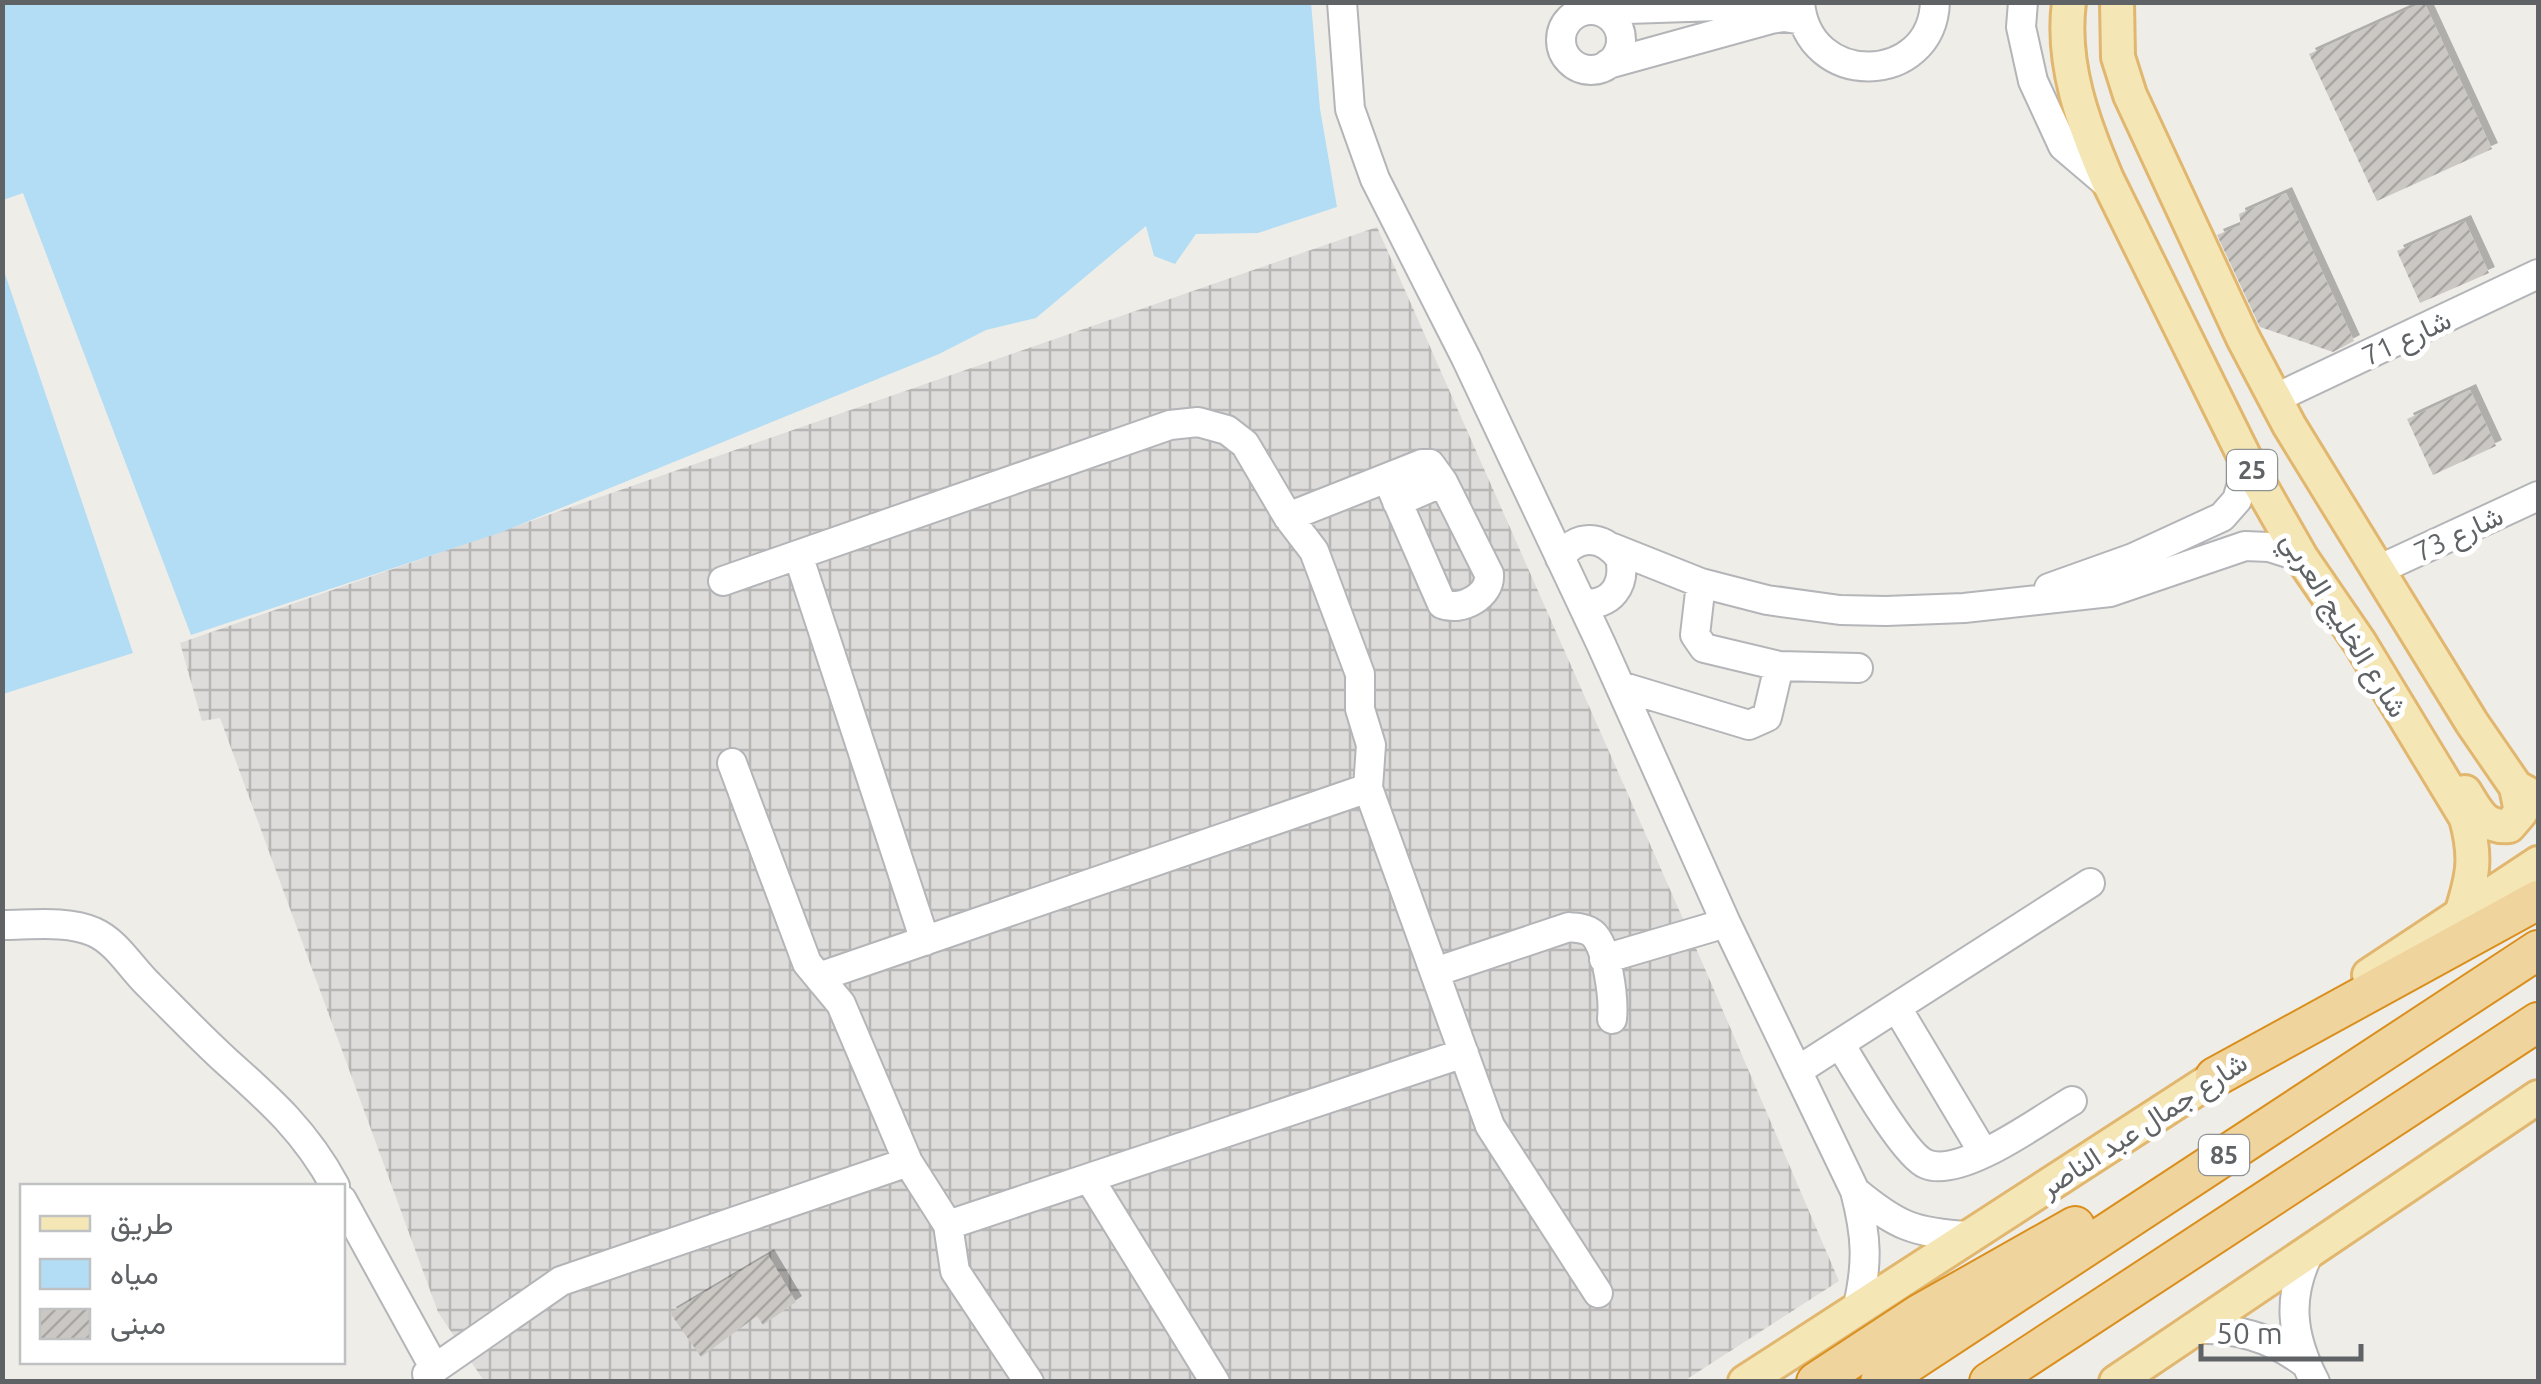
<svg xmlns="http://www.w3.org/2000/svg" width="2541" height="1384" font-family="Ubuntu,Vazirmatn,sans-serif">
  <defs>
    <pattern id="industrial-grid" width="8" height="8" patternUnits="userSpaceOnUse" patternTransform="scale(2.5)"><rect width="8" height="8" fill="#dedcda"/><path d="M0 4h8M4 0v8" fill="none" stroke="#b7b6b5"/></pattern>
    <pattern id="building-hatch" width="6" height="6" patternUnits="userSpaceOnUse" patternTransform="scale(2.5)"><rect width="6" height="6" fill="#cbc8c4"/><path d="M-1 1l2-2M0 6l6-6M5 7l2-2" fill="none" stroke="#a8a6a3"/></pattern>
    <filter id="shadow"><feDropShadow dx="6" dy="-6" stdDeviation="0" flood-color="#0004"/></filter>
  </defs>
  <rect width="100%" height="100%" fill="#efede8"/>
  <!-- industrial -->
  <path fill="url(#industrial-grid)" d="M1377,227L1699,955L1839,1281L1684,1381H484L438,1312L220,718L202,721L180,643Z"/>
  <!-- water -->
  <path fill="#b2ddf5" d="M1311,2L1320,109L1337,207L1258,233L1196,234L1175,264L1154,256L1146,226L1036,318L986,330L939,354L502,532L191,635L23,193L3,200V3Z
    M2,265L133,653L3,694H2Z"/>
  <!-- building -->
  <path fill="url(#building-hatch)" filter="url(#shadow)" d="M2424,2L2492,149L2377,201L2309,54Z
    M2286,193L2354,341L2333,352L2260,327L2217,235L2241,225L2239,214Z
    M2465,221L2489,273L2420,303L2397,251Z
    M2470,390L2496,446L2433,475L2407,419Z
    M768,1255L796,1302L763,1325L757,1316L701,1357L670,1313Z"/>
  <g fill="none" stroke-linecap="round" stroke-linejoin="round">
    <!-- minor casing -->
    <g stroke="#b3b5b8" stroke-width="32">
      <path id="minor" d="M1342,2L1350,109L1375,179L1466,358L1601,644L1726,923L1855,1191C1867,1237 1868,1264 1857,1310
        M1800,2C1807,89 1932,87 1935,2
        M2023,2L2021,27L2033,81L2063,146L2110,186
        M1597,10L1780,4
        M1561 40a30 30 0 1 1 60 0a30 30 0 1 1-60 0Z
        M1608,64L1771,19L1784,17L1803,20
        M2274,399L2538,274
        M1397,502L1443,482
        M1288,517L1422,464H1430L1443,482L1489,574C1491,596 1461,612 1442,604L1387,478
        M1613,548L1701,583L1767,600L1840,610L1886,611L1964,608L2110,592L2245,546L2269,547L2301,557
        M798,555L925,941
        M1560,558C1577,533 1603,535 1620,558C1626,585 1611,607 1582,603
        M2378,570L2538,496
        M723,581L1170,425L1198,422L1227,430L1245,444L1288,517L1314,551L1360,674V709L1371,745L1368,788L1490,1126L1598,1293
        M1701,583L1695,635L1704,648L1779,666L1858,668
        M2049,588L2133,558L2222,517L2237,500L2248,464
        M1620,686L1749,725L1767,717L1779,666
        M732,763L807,963L841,1004L908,1162L948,1225L955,1271L1029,1382
        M2,925C31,925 68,920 94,932C117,942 131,968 149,985C174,1010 199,1036 225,1060C271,1101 306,1132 335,1186
        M1604,959L1726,923
        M1435,972L1569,927C1576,928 1586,928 1592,933C1608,946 1614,1000 1612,1019
        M819,977L1368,788
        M1897,1008L1983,1152
        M1840,1044C1855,1068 1904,1155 1926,1164C1961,1179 2041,1119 2072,1101
        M1797,1071L2090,883
        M1089,1178L1215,1382
        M1855,1191C1897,1226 1914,1233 1969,1236
        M342,1200L435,1369
        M948,1225L1464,1053
        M2311,1249C2286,1296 2291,1336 2315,1382
        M2191,1329C2235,1327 2271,1337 2306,1364
        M431,1382L427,1374L561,1281L908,1162"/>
    </g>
    <!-- major casing -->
    <g stroke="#e1b76f" stroke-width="38">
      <path id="major" d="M2069,2C2061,64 2083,123 2107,179L2248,464L2301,557L2360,643L2466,818C2477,858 2473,876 2461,914
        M2117,2L2118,57L2130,95L2243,338L2289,425L2472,723L2516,787L2538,799
        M2465,792C2477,812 2484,828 2509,826L2521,812L2516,787
        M2369,975L2538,863
        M1745,1382L2237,1063
        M2116,1382L2538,1097"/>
    </g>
    <!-- highway casing -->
    <g stroke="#da8f1d" stroke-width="42">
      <path id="highway" d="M2215,1077L2538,900
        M1816,1382L1921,1313L2075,1226
        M1880,1382L2538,950
        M1989,1382L2538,1022"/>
    </g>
    <!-- minor -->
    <use href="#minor" stroke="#fff" stroke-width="28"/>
    <!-- major -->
    <use href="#major" stroke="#f5e6b6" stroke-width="32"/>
    <!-- highway -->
    <use href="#highway" stroke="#f0d49d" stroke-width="38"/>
  </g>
  <g text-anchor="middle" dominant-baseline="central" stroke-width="10" stroke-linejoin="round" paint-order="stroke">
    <!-- shield labels -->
    <g fill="#fff" stroke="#8f9294" stroke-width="2.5">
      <rect x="2227" y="450" width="50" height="40" rx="8"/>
      <rect x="2199" y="1135" width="50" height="40" rx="8"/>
    </g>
    <g font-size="25" font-weight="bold" fill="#5f6366">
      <text x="2252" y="470">25</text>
      <text x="2224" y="1155">85</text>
    </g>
    <!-- street labels -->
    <g font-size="28" fill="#5f6366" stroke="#fff">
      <text transform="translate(2406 337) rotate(-25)">شارع 71</text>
      <text transform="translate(2458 533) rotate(-25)">شارع 73</text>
      <text transform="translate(2345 624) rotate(58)">شارع الخليج العربي</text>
      <text transform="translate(2143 1124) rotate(-33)">شارع جمال عبد الناصر</text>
    </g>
  </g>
  <!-- border -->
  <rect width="2541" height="1384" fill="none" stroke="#5f6366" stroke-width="10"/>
  <!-- legend -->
  <rect x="20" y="1184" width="325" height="180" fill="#ffffff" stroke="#bfc1c2" stroke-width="2.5"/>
  <rect x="40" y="1216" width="50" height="15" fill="#f5e6b6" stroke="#bfc1c2" stroke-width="2.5"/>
  <text x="110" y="1234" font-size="30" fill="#5f6366">طريق</text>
  <rect x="40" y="1259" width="50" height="30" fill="#b2ddf5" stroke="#bfc1c2" stroke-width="2.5"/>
  <text x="110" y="1284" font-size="30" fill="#5f6366">مياه</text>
  <rect x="40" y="1309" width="50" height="30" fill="url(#building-hatch)" stroke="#bfc1c2" stroke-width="2.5"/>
  <text x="110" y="1334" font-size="30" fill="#5f6366">مبنى</text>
  <!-- scale -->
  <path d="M2201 1344v15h160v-15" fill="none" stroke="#5f6366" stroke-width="5"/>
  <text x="2216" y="1344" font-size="30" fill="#5f6366" stroke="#ffffff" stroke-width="8" paint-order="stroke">50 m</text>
</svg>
